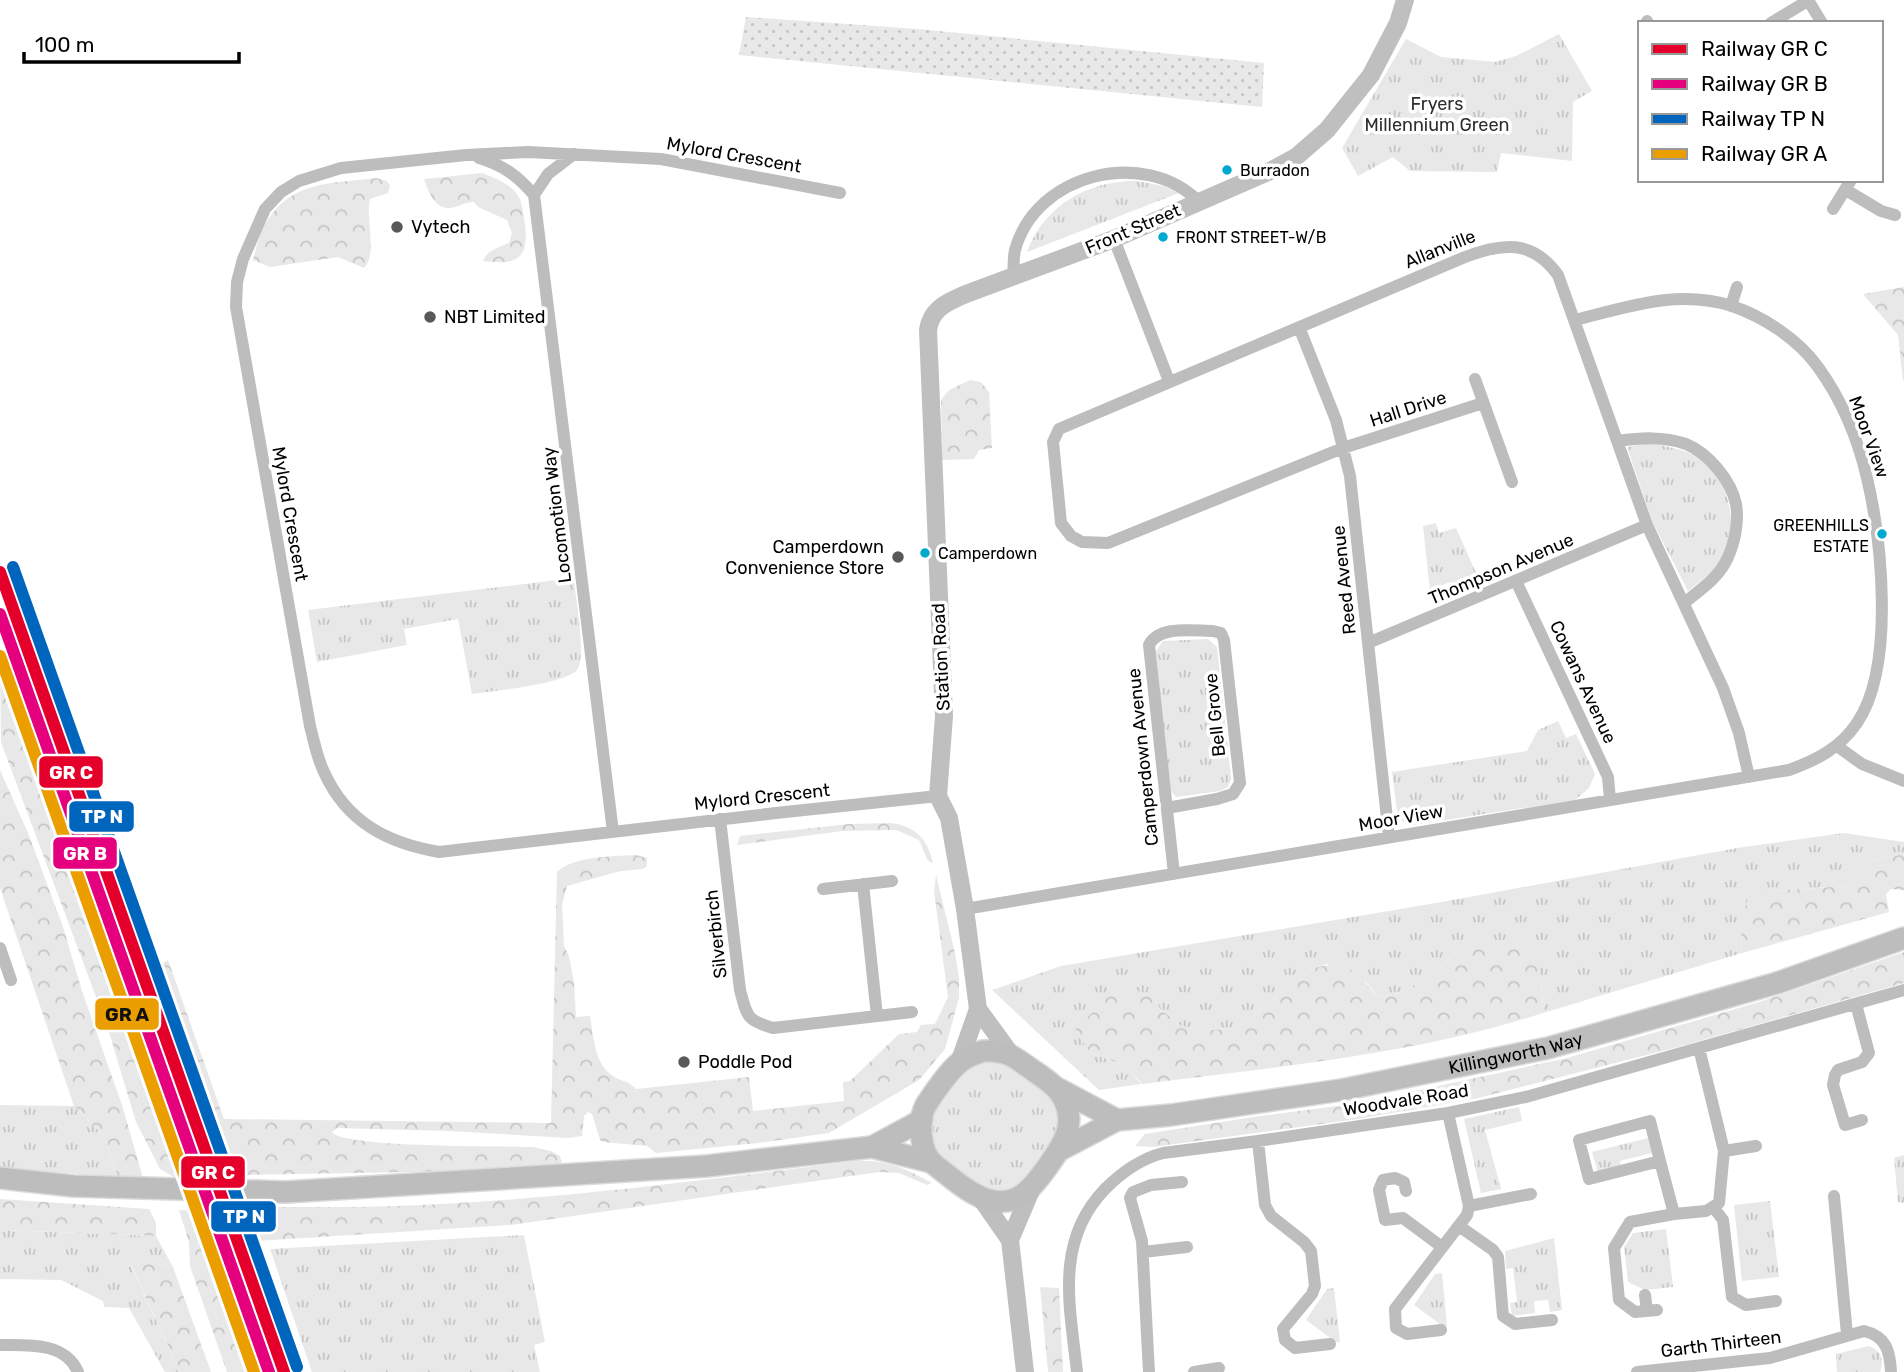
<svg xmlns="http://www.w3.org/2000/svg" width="1904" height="1372" font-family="Rubik,sans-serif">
  <defs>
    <pattern id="grass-tufts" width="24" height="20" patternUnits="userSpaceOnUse" patternTransform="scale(1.75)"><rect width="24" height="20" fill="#e8e8e8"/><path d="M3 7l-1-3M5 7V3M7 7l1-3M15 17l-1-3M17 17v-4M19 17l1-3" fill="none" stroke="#c5c5c5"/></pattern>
    <pattern id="forest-crowns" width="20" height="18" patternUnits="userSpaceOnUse" patternTransform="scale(1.75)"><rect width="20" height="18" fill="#e8e8e8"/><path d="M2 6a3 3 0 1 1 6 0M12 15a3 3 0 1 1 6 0" fill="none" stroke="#c5c5c5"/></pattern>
    <pattern id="garden-dots" width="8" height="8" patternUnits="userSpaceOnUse" patternTransform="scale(1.75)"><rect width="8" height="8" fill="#e8e8e8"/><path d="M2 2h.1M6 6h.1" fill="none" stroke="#c5c5c5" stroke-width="1.8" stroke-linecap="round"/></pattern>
  </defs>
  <rect width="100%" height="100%" fill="#fff"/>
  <!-- grass -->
  <path fill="url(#grass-tufts)" d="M1559,34L1592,91L1573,102L1572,161L1501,153L1497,172L1410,171L1393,157L1358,176L1342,148L1406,39L1441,57L1495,62L1516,56Z
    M1138,181L1163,186L1179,193L1027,252C1044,205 1089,180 1138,181Z
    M1650,443C1667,447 1686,449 1701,459C1730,478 1739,528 1723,558C1715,572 1700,581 1688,591L1652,521L1627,447Z
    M1436,523L1439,533L1456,528L1481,584L1454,595L1449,582L1430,591L1423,526Z
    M574,578C575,597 587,656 577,670C565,684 493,691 472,694L458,619L404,629L407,645L317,662L308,610Z
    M1208,639L1217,647L1231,778L1228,787L1220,791L1176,797L1169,789L1156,651L1163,641Z
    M1558,721L1566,738L1576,734L1595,774L1589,788L1575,800L1414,825L1403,822L1397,811L1392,772L1527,751L1538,730Z
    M1844,833L1904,842V854L1861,863L1847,886L1771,891L1741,939L1742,953L1543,1013L1541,977L1456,952L1428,979L1397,993L1379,998L1366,982L1327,964L1314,968L1236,1029L1206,1030L1181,1026L1160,1009L1154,997L1091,1053L1124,1065L1141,1084L1099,1090L992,990L1061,966L1442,902L1737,848Z
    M1000,1060L1050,1094L1056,1102L1060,1131L1025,1182L1008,1192L988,1193L941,1159L931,1142L930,1122L934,1112L966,1071L979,1062Z
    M0,1105L74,1106L104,1136L118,1177L0,1168Z
    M1519,1107L1522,1121L1485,1130L1501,1189L1481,1193L1464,1119Z
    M1648,1138L1652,1153L1620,1161L1621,1166L1598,1172L1592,1152Z
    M1904,1155V1203L1898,1202L1894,1158Z
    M1770,1201L1779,1277L1742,1281L1734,1205Z
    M1666,1229L1673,1287L1645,1290L1628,1282L1624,1247L1633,1233Z
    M0,1230L156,1236L173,1267L153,1263L131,1266L180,1372H165L129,1308L104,1307L103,1301L61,1280L0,1279Z
    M524,1235L545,1342L534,1345L540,1372H312L270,1249Z
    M1554,1238L1562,1310L1550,1312L1548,1300L1534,1301L1535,1313L1512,1316L1510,1303L1517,1302L1513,1268L1506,1269L1505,1251Z
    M1442,1273L1447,1326L1444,1327L1414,1305L1435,1274Z
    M1334,1288L1340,1342H1336L1306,1320L1327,1289Z
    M1869,1346C1882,1351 1884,1360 1880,1372H1837L1836,1354Z"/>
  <!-- forest -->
  <path fill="url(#forest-crowns)" d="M482,173C494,178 507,182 516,193C523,201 523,214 525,224C529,260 517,265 483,261C487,250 498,248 509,243L512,233L507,220L478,207L474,202C465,202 460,206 451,208C435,210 428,191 424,179Z
    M376,178L387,181L390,186L388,193L370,199C365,218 378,255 364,268L338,257L270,267L253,260C256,250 258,238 263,229C287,180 330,184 376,178Z
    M1904,287V380L1903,381L1898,335L1863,294Z
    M970,380L981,382L989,392L992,448L979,450L974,459L942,460L941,400L949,390Z
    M0,667L45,792L60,814L56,852L62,867L84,883L103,920L185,1156L187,1171L183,1176L176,1178L160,1169L136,1122L108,1029L1,742Z
    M0,770L28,833L63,927L82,991L122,1105L143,1178L118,1177L104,1136L74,1106L0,888Z
    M891,823C915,826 928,839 933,863L928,861L919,840L896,830L842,831L737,845L740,836L849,824Z
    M1904,854V890L1891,889L1886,894L1889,912L1742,953C1740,933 1742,915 1749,896L1771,891L1847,886L1861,863Z
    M636,855L647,858V866L643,869L620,871L567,886L562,905L564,946L569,956L574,983L576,1017L590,1016C594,1038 594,1066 616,1078C625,1082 628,1081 636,1089L749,1077L753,1111L844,1101L843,1082L850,1081L899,1034L917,1032L921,1025L935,1024L948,997L934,891L936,875L955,953L959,978V998L945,1049L919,1080L829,1133L758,1143L656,1153L647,1146L603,1142L600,1140L592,1114L588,1112L584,1116L582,1136L568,1138L449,1131L337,1128L332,1132C342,1148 505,1146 533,1147L551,1151L560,1156L562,1162L557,1167L527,1170L244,1175L228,1169L175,1026C173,1016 173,1007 172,996C171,984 162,975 163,963L168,960L224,1119L551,1123L557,872C576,855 611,857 636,855Z
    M1504,946L1528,948L1541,977L1543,1013C1414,1055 1275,1067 1142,1084L1124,1065L1091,1053L1074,1031L1109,996L1130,988L1154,997L1160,1009L1181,1026L1206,1030L1236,1029L1314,968C1350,958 1357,974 1379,998L1397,993L1428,979L1456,952Z
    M1904,952V983L1678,1047L1478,1098L1358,1119L1153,1147L1135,1146L1145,1134L1253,1117L1360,1103L1567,1058L1756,1003Z
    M857,1161C886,1159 907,1169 932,1183L927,1185L899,1173L879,1172L511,1225L256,1241L245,1237C240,1223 245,1217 255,1207C317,1207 379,1208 441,1204C580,1197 718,1178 857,1161Z
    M0,1199L149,1209L156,1223V1236L0,1230Z
    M179,1210L208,1211L264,1372H227L190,1266L189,1242Z
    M153,1263L173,1267L211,1372H180L131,1265Z
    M1040,1287L1059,1288L1063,1372H1048Z"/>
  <!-- garden -->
  <path fill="url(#garden-dots)" d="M746,17L918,29L1264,63L1262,107L739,55Z"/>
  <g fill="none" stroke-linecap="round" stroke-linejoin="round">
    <!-- primary casing -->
    <g stroke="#dbdbdb" stroke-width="24">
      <g id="primary">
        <path d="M983,1051C1006,1050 1013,1056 1031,1069C1044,1078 1059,1087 1065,1102C1076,1127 1062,1146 1048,1166C1034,1185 1021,1205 994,1201C973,1198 952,1178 935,1165C920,1154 917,1122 926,1105C933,1094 949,1071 959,1063C965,1057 975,1054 983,1051Z"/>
        <path d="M1055,1087L1117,1120"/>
        <path d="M872,1147L922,1120"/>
        <path id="s1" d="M1060,1150L1117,1120L1171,1115L1341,1090L1548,1048L1777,983L1904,938"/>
        <path d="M0,1178L73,1186L286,1192L707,1166L872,1147L931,1162"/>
      </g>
    </g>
    <!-- street -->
    <path stroke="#bdbdbd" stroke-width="12" d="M1808,0L1822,23
      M1647,21L1648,23
      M1771,23L1809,0
      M479,158C503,165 518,176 534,195L613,832
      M1846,190L1881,211L1895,215
      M840,193L661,159L528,152L466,155L341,168L299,181L281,192L265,209L243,259L237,282L236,307L310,726C314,741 317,758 324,772C347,823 388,843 439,852L785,812L938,796
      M534,195L548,174L574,154
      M1833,209L1851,180
      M1114,239L1169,381
      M1013,277C1014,268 1013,258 1015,250C1036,173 1145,147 1199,202
      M1731,306L1737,287
      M1299,327L1336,420L1350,476L1389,837
      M1475,379L1512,482
      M1483,403L1343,448L1108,543L1082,542L1071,536L1061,523L1053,442L1059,429L1465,257C1502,243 1532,239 1558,275L1647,525L1723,688L1739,733L1749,777
      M1617,441C1640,438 1663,436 1686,444C1708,453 1731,480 1736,504C1739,520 1735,542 1728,557C1720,577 1700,590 1684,603
      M1516,581L1608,777L1610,800
      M1368,643L1647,525
      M1837,746L1862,764L1904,781
      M1167,808L1217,799L1233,794L1240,783L1224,640L1221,633L1213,631C1193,631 1159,625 1149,645L1174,874
      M720,819L740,990C747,1016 746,1020 773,1028L912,1012
      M863,884L877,1016
      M823,889L892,881
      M965,909L1789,770C1817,760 1840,748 1857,723C1895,667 1882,542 1867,478C1858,439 1841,399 1818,367C1798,339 1764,317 1732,306C1677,289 1628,307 1575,320
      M0,948L11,980
      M1856,1004L1869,1053L1862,1062L1838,1070L1835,1075L1833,1085L1845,1125L1862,1120
      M1258,1141L1265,1205L1271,1216L1304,1242L1311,1251L1315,1286L1312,1294L1283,1329L1285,1340L1295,1348L1330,1344
      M1724,1151L1756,1146
      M1660,1161L1650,1121L1579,1140L1589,1179L1660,1161L1674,1214
      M1406,1191L1404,1182L1395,1178L1383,1180L1379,1190L1385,1220L1403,1218L1442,1247
      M1834,1196L1847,1334
      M1469,1206L1531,1194
      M1714,1208L1723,1220L1732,1297L1746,1305L1776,1301
      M1459,1226L1493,1250L1498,1257L1503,1316L1515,1324L1552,1320
      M1143,1252L1187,1247
      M1645,1295L1647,1311
      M1657,1310L1635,1312L1619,1300L1614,1248L1630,1222L1674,1214L1706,1211L1719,1203L1724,1151L1699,1048
      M1441,1330L1407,1334L1396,1328L1395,1309L1467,1215L1469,1206L1448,1113
      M0,1345C28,1345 65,1342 78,1372
      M1077,1372C1070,1306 1054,1242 1105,1189C1122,1172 1140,1159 1163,1153L1258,1141L1448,1113L1526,1097L1904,990
      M1149,1372L1142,1241L1130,1198L1133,1192L1151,1185L1182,1182
      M1194,1372L1219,1368
      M1637,1372L1770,1358L1864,1331C1886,1336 1890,1351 1891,1372"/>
    <!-- secondary -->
    <path stroke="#bfbfbf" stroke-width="18" d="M978,1009L1010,1053
      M959,1063L978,1009L965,909L949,818L938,796L944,716L928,330C931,308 948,302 966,294L1114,239L1268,172L1296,157L1327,130L1371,75L1398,23L1405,0
      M980,1197L1010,1240
      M1025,1372L1010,1240L1032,1188"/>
    <!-- primary -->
    <use href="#primary" stroke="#bdbdbd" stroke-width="21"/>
    <!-- rail-1 casing -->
    <g stroke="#fff" stroke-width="18">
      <path id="rail-1" d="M0,572L284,1372"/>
    </g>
    <!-- rail-2 casing -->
    <g stroke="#fff" stroke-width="18">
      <path id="rail-2" d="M0,614L269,1372"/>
    </g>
    <!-- rail-3 casing -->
    <g stroke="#fff" stroke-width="18">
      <path id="rail-3" d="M13,567L297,1367"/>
    </g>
    <!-- rail-4 casing -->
    <g stroke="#fff" stroke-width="18">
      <path id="rail-4" d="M0,656L254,1372"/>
    </g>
    <!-- rail-1 -->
    <use href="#rail-1" stroke="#e4002b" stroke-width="12"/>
    <!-- rail-2 -->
    <use href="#rail-2" stroke="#e5007d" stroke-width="12"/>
    <!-- rail-3 -->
    <use href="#rail-3" stroke="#0065bd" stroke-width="12"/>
    <!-- rail-4 -->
    <use href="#rail-4" stroke="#eb9e00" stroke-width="12"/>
  </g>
  <!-- markers -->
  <g fill="#00a9ce" stroke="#fff" stroke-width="2.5">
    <circle cx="1227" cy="170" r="6"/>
    <circle cx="1163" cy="237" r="6"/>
    <circle cx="1882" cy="534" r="6"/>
    <circle cx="925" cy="553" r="6"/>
  </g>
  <g fill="#595959" stroke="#fff" stroke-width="2.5">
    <circle cx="397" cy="227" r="7"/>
    <circle cx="430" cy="317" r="7"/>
    <circle cx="898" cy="557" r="7"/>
    <circle cx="684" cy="1062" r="7"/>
  </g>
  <g text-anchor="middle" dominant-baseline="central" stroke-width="7" stroke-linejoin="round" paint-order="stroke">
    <!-- bus labels -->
    <g font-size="16" fill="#000" stroke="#fff" text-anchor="start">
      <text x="1240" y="170">Burradon</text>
      <text x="1176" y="237">FRONT STREET-W/B</text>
      <text x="1869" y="525" text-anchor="end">GREENHILLS<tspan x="1869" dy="21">ESTATE</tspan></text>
      <text x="938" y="553">Camperdown</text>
    </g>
    <!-- park labels -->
    <g font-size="18" fill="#2d2d2d" stroke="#fff">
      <text x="1437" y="104">Fryers<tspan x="1437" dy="21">Millennium Green</tspan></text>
    </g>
    <!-- street labels -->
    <g font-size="18" fill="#000" stroke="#fff">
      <text transform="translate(734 155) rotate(10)">Mylord Crescent</text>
      <text transform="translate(1133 229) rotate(-23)">Front Street</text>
      <text transform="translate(1440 249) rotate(-22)">Allanville</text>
      <text transform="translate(1408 409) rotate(-18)">Hall Drive</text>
      <text transform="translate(1869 437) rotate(70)">Moor View</text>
      <text transform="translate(290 514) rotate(80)">Mylord Crescent</text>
      <text transform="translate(557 515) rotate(-97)">Locomotion Way</text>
      <text transform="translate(1501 569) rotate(-23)">Thompson Avenue</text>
      <text transform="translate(1344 580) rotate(-96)">Reed Avenue</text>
      <text transform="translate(941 657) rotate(-93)">Station Road</text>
      <text transform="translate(1583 682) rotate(65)">Cowans Avenue</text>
      <text transform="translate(1215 715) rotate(-96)">Bell Grove</text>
      <text transform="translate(1143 757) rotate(-96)">Camperdown Avenue</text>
      <text transform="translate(762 797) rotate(-6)">Mylord Crescent</text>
      <text transform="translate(1401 818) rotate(-10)">Moor View</text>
      <text transform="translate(716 934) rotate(-96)">Silverbirch</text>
      <text stroke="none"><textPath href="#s1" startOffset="469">Killingworth Way</textPath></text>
      <text transform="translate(1406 1100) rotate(-9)">Woodvale Road</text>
      <text transform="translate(1721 1344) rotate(-7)">Garth Thirteen</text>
    </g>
    <!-- poi labels -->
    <g font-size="18" fill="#000" stroke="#fff" text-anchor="start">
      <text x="411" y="227">Vytech</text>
      <text x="444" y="317">NBT Limited</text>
      <text x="884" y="547" text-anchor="end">Camperdown<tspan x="884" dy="21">Convenience Store</tspan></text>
      <text x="698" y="1062">Poddle Pod</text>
    </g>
  </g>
  <g stroke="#fff" stroke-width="2.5">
    <rect x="38" y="755" width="66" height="34" rx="7" fill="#e4002b"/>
    <rect x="68" y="800" width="67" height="33" rx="7" fill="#0065bd"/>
    <rect x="52" y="836" width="66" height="34" rx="7" fill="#e5007d"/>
    <rect x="94" y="997" width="66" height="34" rx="7" fill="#eb9e00"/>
    <rect x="180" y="1155" width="66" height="34" rx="7" fill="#e4002b"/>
    <rect x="210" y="1200" width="67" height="33" rx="7" fill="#0065bd"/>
  </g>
  <g font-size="19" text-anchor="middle" font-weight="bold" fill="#fff">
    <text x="71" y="779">GR C</text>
    <text x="102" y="823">TP N</text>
    <text x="85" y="860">GR B</text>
    <text x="213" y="1179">GR C</text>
    <text x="244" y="1223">TP N</text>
  </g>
  <g font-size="19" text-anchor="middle" font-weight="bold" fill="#111">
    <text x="127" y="1021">GR A</text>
  </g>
  <!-- legend -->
  <rect x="1638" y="21" width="245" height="161" fill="#ffffff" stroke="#999999" stroke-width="2"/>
  <rect x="1652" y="44" width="35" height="10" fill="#e4002b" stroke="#999999" stroke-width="2"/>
  <text x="1701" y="56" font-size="21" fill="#000000">Railway GR C</text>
  <rect x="1652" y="79" width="35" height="10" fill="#e5007d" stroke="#999999" stroke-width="2"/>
  <text x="1701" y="91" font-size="21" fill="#000000">Railway GR B</text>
  <rect x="1652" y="114" width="35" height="10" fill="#0065bd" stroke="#999999" stroke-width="2"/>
  <text x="1701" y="126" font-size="21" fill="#000000">Railway TP N</text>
  <rect x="1652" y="149" width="35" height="10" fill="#eb9e00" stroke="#999999" stroke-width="2"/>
  <text x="1701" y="161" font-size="21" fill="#000000">Railway GR A</text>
  <!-- scale -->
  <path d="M24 52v10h215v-10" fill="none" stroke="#000000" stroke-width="3.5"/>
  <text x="35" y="52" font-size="21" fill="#000000" stroke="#ffffff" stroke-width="5" paint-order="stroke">100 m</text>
</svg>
